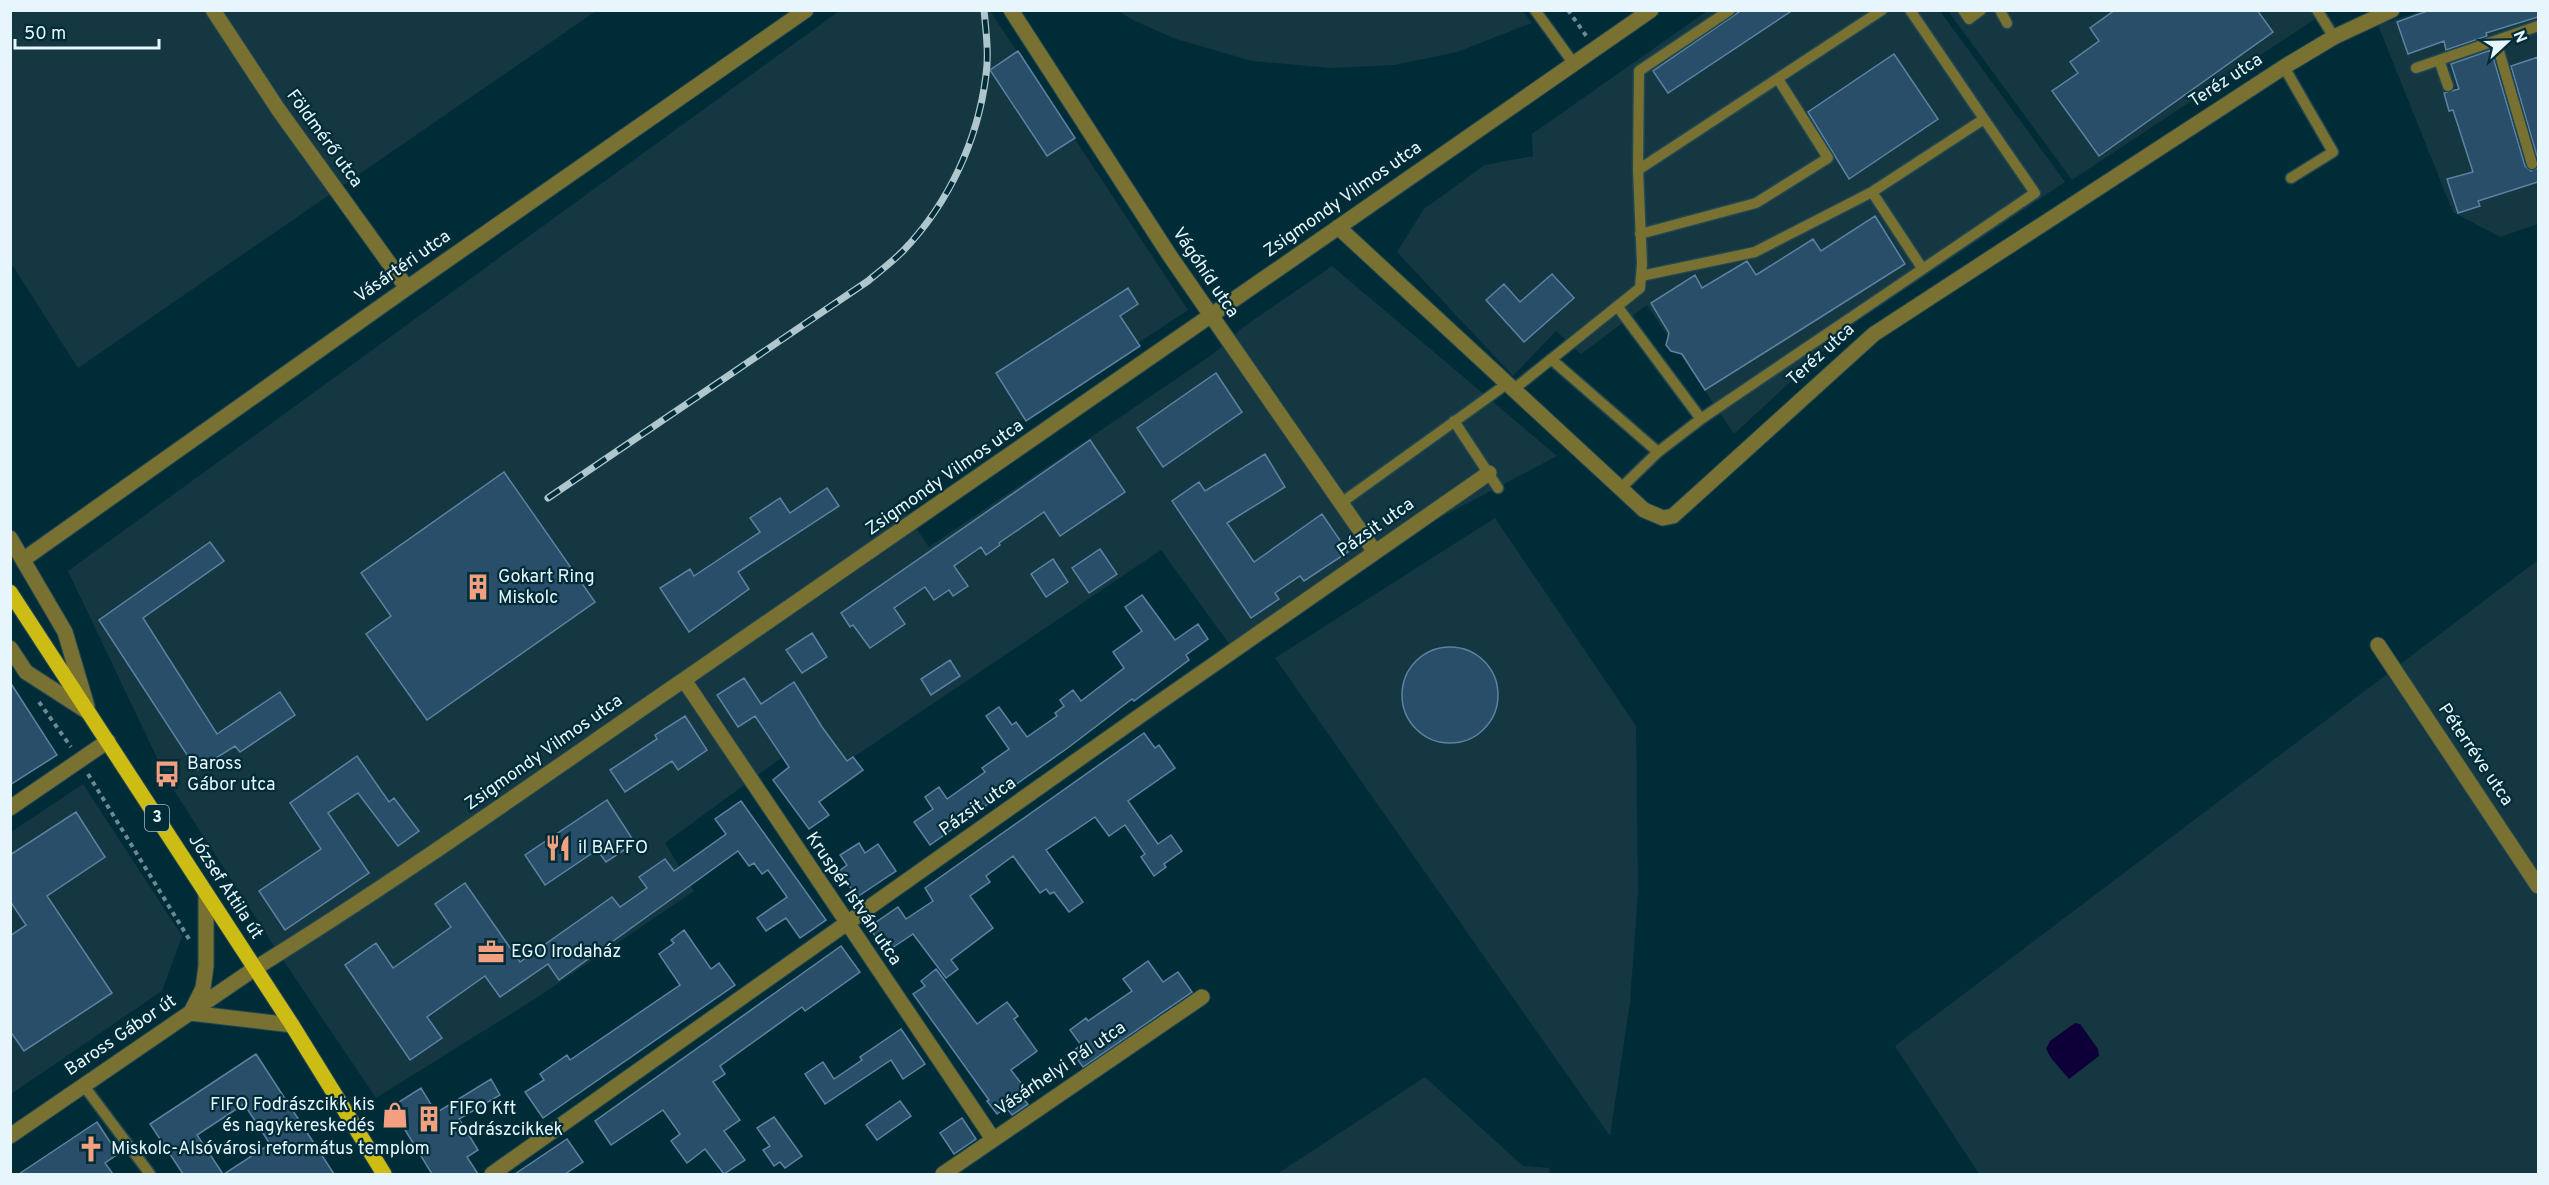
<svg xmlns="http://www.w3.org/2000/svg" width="2549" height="1185" font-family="Overpass,sans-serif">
  <rect width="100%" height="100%" fill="#002c38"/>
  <!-- built -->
  <path fill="#143742" d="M1522,10L1532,23L1457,52L1394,65L1331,68L1252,61L1176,39L1135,21L1118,11Z
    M11,11H596L78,368L11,263Z
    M839,11H990L1188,310L898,502L929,547L1213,354L1242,328L1332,266L1557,456L1375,552L1235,652L1161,550L827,775L803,742L665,843L694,891L538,997L376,1098L279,954L168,781L68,571Z
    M1707,11H1940L2065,182L1854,323L1734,434L1647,305L1581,354L1556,331L1513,376L1397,252L1424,209L1485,165L1533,156L1532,134Z
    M1948,11H2327L2072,180Z
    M2421,11H2538V224L2500,237L2453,212L2378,25Z
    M1495,518L1636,726L1638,892L1630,1002L1610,1136L1275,658Z
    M2538,560V1174H1979L1895,1046Z
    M83,784L182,936L162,991L11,1094V832Z
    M1425,1077L1523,1166L1550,1168L1549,1174H1277Z"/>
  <!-- water -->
  <path fill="#0d0038" d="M2075,1023L2080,1024L2098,1049L2099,1056L2069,1079L2051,1058L2046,1049L2050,1041Z"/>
  <!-- building -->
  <path fill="#284e6a" stroke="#5c83a1" stroke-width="1.5" d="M1742,10H1793L1668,93L1653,71Z
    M2115,10H2257L2273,32L2099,156L2052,91L2078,73L2070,62L2099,41L2090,28Z
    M2430,10H2538V17L2486,33L2487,36L2446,50L2444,41L2408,54L2397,22Z
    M2491,50L2525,166L2531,171L2538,167V182L2478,201L2480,206L2458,213L2447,179L2473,172L2453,110L2449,111L2444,93L2459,89L2451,64Z
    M1018,51L1075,138L1047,156L990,70Z
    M1894,54L1938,119L1849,179L1808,112Z
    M2538,57V160L2511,66Z
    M1875,216L1905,264L1705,390L1682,354L1671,351L1666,345L1669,333L1651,303L1695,275L1702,288L1747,261L1756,275L1813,239L1821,251Z
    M1552,274L1574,298L1524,342L1486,300L1504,284L1520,302Z
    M1128,288L1138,304L1120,316L1140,346L1026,421L996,373Z
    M1216,373L1242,412L1163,467L1137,428Z
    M1090,440L1125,492L1060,536L1044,512L999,543L1000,545L986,555L981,547L954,566L968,586L953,596L949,590L934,600L925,587L894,608L905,624L870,648L853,625L850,627L841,613Z
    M1265,454L1285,487L1227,523L1254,562L1322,514L1348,552L1304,581L1300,576L1275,593L1279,599L1251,618L1172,501L1199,482L1205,491Z
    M504,472L595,602L427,720L366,634L391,616L361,573Z
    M827,488L839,506L738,572L749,589L689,632L660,588L690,569L694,576L760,532L750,518L780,498L790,513Z
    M210,542L224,561L143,618L217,734L280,692L295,715L240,752L235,746L197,770L99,620Z
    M1100,549L1117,574L1089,593L1072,568Z
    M1053,559L1068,582L1046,597L1031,574Z
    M1142,595L1175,640L1198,624L1208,639L1186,655L1189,660L1134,701L1132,699L1069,747L930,845L914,822L933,809L925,797L939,787L947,799L985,772L982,768L1009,749L986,716L999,707L1012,725L1016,722L1027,737L1057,716L1055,713L1064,706L1060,700L1073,690L1081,701L1124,668L1113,652L1142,631L1125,607Z
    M812,633L827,657L802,673L786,650Z
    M1402 695a48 48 0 1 1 96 0a48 48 0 1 1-96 0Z
    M950,660L960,676L931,695L921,679Z
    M744,678L761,704L794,682L822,727L847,761L853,757L863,770L819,802L829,815L809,829L773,780L789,767L755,716L738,727L717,695Z
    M10,682L57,755L10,785Z
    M685,716L707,750L678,770L672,761L625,792L610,770L657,739L655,735Z
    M1144,733L1155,748L1159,745L1175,768L1128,801L1158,844L1171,835L1182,851L1164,864L1166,867L1154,876L1141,857L1145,854L1125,825L1109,836L1095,817L1046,850L1083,902L1069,912L1054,892L1050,894L1046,889L1040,893L1013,856L986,876L990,882L970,896L993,928L951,960L958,969L946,978L913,934L886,952L869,927L898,907L906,919L933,901L925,888Z
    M357,756L389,802L394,798L419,831L398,846L358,793L328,813L369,873L285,930L259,891L321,849L290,803Z
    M607,800L635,843L606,862L597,850L545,885L525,855Z
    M741,801L826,920L800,938L786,918L766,931L757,918L787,897L768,870L762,874L754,863L749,866L738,851L559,980L548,964L500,997L485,976L427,1017L442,1038L410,1060L345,965L376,943L393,968L451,927L435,904L465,883L520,962L612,897L620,907L647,888L639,877L665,859L674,871L726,834L715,819Z
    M76,812L105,857L47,896L112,993L24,1051L10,1031V936L26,925L10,901V855Z
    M859,843L865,853L878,844L896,871L857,897L839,871L847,865L840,855Z
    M684,930L711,969L719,963L735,985L543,1118L525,1092L544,1080L540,1074L567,1055L570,1060L680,985L659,954L674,943L671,940Z
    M841,946L860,972L805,1011L802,1007L720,1066L725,1074L713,1082L740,1120L724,1131L745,1160L724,1174L705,1149L687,1163L671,1141L680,1134L663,1110L611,1145L595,1121Z
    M1148,961L1163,982L1178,972L1192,992L1083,1067L1072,1052L1081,1045L1070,1030L1086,1018L1088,1021L1132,991L1123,979Z
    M936,969L977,1024L1007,1002L1018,1016L1014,1019L1037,1051L1011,1070L1027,1091L1021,1096L1028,1104L1012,1115L1006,1107L997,1114L987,1101L989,1100L913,994L925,986L921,981Z
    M901,1029L925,1064L903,1079L891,1060L825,1104L805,1074L823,1062L834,1079L862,1060L860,1057Z
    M256,1054L334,1174H224L270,1144L244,1104L197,1135L223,1174H183L150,1124Z
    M491,1079L500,1095L459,1119L478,1150L467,1157L478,1174H432L391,1107L421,1088L436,1113Z
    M900,1101L911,1116L877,1140L866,1125Z
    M774,1117L802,1156L785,1168L780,1162L774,1166L763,1150L770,1146L757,1128Z
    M962,1118L976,1139L954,1154L940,1133Z
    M97,1122L118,1154L105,1163L113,1174H19Z
    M567,1139L583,1162L565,1174H515Z"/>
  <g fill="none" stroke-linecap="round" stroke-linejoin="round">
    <!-- service casing -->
    <g stroke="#204853" stroke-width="13">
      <path id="service" d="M1535,10L1574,64
        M1963,10L1969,19L1981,10
        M2000,10L2007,23
        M2317,10L2334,37
        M2496,41L2532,164
        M2439,60L2448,86
        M2284,67L2333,152L2291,178
        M2416,68L2538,26
        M1638,170L1882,10
        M1872,192L1922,268
        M1640,234L1756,203L1828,158L1778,79
        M1641,276L1755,252L1872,192L1984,119L1910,10
        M1617,306L1701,419L2035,193L1984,119
        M1551,359L1658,452
        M1514,389L1640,288L1642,264L1638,170L1639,71L1730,10
        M1454,421L1498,488
        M1621,488L1658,452L1701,419
        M1341,503L1508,383
        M84,1086L150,1174"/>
    </g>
    <!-- minor casing -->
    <g stroke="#204853" stroke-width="17">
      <path id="minor" d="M213,10L278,109L407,288
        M1011,10L1170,256L1375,552
        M1338,227L1644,510L1663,518L1673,516L1874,334L2284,67L2334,37L2392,10
        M10,538L65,632L87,706
        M24,559L407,288L806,10
        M2378,645L2538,886
        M10,648L26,672L88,712
        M684,680L993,1139
        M10,808L108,741
        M254,969C401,878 542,777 685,679C1009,458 1329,233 1651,10
        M492,1174L1144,713L1489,473
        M943,1174L1202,997"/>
    </g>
    <!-- tertiary casing -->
    <g stroke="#204853" stroke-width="17">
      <path id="tertiary" d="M192,1010L203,988L206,966V895
        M190,1013L292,1025
        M10,1136L254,969"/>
    </g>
    <!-- primary casing -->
    <g stroke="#204853" stroke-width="17">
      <path id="primary" d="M10,592L292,1025L384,1174"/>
    </g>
    <!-- path -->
    <path stroke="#6b8a93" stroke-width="4" stroke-dasharray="4.5 4.5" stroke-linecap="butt" d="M1568,10L1587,37
      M39,702L71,747
      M88,774L189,939"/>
    <!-- service -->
    <use href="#service" stroke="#797131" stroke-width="10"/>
    <!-- minor -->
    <use href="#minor" stroke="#797131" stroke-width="15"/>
    <!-- tertiary -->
    <use href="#tertiary" stroke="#797131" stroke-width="15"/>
    <!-- primary -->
    <use href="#primary" stroke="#cdbc14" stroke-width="15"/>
    <!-- rail casing -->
    <g stroke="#afc6cd" stroke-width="7">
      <path id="rail" d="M548,498L868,281C880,271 892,262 903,251C949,203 978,140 986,75C989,54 986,31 984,10"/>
    </g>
    <!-- rail -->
    <use href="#rail" stroke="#002c38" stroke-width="4.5" stroke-dasharray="14" stroke-linecap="butt"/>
  </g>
  <!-- icons -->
  <defs>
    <g id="building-bare" transform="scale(2.07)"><path d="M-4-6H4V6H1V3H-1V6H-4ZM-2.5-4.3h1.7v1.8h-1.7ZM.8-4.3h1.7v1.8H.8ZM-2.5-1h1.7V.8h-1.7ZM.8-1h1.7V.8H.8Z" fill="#f2a07f" stroke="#002c38" stroke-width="2.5" paint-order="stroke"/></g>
    <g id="bus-bare" transform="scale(2.07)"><path d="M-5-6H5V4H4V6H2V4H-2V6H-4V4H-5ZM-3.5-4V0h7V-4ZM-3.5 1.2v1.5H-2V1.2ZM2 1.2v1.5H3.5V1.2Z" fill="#f2a07f" stroke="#002c38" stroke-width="2.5" paint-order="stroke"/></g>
    <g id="restaurant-bare" transform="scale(2.07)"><path d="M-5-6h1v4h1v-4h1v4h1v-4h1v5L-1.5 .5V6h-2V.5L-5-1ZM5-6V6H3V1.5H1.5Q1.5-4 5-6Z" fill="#f2a07f" stroke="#002c38" stroke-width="2.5" paint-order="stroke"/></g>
    <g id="office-bare" transform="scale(2.07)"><path d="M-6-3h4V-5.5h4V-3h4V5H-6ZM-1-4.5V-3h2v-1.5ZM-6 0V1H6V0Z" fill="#f2a07f" stroke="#002c38" stroke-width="2.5" paint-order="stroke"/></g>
    <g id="shop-bare" transform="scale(2.07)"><path d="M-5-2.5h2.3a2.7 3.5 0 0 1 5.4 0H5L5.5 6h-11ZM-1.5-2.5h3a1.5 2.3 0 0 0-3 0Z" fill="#f2a07f" stroke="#002c38" stroke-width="2.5" paint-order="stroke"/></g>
    <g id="church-bare" transform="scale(2.07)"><path d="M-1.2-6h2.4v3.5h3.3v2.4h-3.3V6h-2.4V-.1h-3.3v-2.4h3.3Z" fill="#f2a07f" stroke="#002c38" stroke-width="2.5" paint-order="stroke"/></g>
  </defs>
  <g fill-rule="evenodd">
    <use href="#building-bare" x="478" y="587"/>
    <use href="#bus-bare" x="167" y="774"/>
    <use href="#restaurant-bare" x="558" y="848"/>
    <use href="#office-bare" x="491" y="952"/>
    <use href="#shop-bare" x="395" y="1115"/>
    <use href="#building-bare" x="429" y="1119"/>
    <use href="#church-bare" x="91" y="1149"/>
  </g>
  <g text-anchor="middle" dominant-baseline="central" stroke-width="4.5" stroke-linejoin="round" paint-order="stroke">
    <!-- shield labels -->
    <rect fill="#002c38" stroke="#a1b9c1" stroke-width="1.5" x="145" y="805" width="24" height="26" rx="4.5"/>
    <g font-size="16" font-weight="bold" fill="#e6f6fc">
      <text x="157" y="818">3</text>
    </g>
    <!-- street labels -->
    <g font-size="18" fill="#e6f6fc" stroke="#002c38">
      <text transform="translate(2226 81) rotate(-33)">Teréz utca</text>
      <text transform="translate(324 139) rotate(54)">Földmérő utca</text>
      <text transform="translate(1343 200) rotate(-35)">Zsigmondy Vilmos utca</text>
      <text transform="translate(403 267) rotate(-35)">Vásártéri utca</text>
      <text transform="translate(1205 273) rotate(56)">Vágóhíd utca</text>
      <text transform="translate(1821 355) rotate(-42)">Teréz utca</text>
      <text transform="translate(945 478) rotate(-35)">Zsigmondy Vilmos utca</text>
      <text transform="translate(1376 528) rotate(-35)">Pázsit utca</text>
      <text transform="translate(544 753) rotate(-35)">Zsigmondy Vilmos utca</text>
      <text transform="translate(2475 755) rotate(56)">Péterréve utca</text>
      <text transform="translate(978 807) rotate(-35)">Pázsit utca</text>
      <text transform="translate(225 887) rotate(57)">József Attila út</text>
      <text transform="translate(853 899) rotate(56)">Kruspér István utca</text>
      <text transform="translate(121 1036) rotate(-34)">Baross Gábor út</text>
      <text transform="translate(1061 1069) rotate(-34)">Vásárhelyi Pál utca</text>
    </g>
    <!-- poi labels -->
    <g font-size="18" fill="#e6f6fc" stroke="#002c38" text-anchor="start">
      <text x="498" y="577">Gokart Ring<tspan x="498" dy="21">Miskolc</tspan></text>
      <text x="187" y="764">Baross<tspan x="187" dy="21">Gábor utca</tspan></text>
      <text x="578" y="848">il BAFFO</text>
      <text x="511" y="952">EGO Irodaház</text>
      <text x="375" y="1105" text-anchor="end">FIFO Fodrászcikk kis<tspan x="375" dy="21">és nagykereskedés</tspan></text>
      <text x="449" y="1109">FIFO Kft<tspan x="449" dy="21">Fodrászcikkek</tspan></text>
      <text x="111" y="1149">Miskolc-Alsóvárosi református templom</text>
    </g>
  </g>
  <!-- border -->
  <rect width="2549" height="1185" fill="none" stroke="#e6f6fc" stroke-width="24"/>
  <!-- north arrow -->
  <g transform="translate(2507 42) rotate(68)" stroke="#002c38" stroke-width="4.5" paint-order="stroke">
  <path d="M0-4.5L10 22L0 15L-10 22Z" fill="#e6f6fc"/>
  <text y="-9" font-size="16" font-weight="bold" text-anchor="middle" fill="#e6f6fc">N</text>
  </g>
  <!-- scale -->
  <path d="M15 39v9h144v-9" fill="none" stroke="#e6f6fc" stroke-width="3"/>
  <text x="24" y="39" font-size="18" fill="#e6f6fc" stroke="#002c38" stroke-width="4.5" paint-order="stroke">50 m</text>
</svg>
